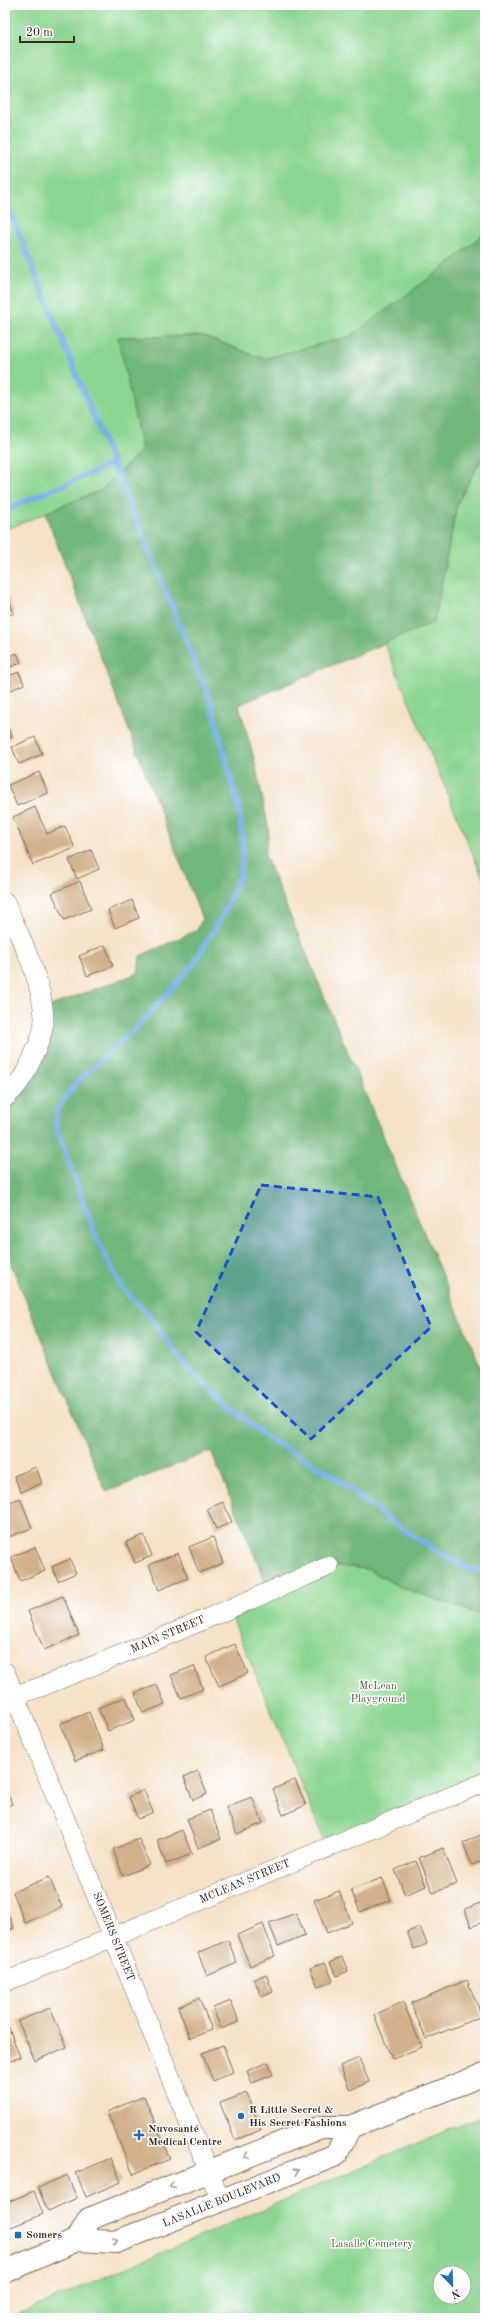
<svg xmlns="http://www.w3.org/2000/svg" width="490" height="2323" font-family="'Old Standard TT',serif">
  <rect width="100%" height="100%" fill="#fff"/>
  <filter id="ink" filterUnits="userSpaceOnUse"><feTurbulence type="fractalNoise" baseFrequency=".025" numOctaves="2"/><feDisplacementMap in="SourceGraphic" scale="8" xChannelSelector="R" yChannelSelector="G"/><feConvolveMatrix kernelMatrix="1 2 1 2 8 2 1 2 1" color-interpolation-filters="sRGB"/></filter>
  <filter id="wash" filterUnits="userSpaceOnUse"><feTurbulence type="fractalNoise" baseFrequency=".012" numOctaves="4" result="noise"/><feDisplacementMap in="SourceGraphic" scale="16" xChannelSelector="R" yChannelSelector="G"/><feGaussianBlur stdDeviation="0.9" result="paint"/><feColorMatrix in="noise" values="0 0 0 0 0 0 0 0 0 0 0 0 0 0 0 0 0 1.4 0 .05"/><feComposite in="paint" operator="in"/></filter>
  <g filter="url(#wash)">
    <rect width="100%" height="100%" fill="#f5e2c9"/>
    <!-- green -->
    <path fill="#8cd591" stroke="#648058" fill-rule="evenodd" d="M5,5H485V232L451,262L351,336L264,359L203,336L119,337L142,450L101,490L5,530Z
      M485,452V883L384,642L434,622L457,504Z
      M329,1565L368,1569L400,1587L485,1616V1780L327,1846L228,1608Z
      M485,2114V2318H9ZM440,2273H464V2297H440Z"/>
    <!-- forest -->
    <path fill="#71b67b" stroke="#56704c" d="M485,232V452L457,504L434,622L239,705L254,758L269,830L265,856L485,1377V1616L400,1587L368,1569L329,1565L269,1590L211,1451L106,1492L5,1250V1102L45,1008L138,973L140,956L197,930L202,919L45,513L101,490L142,450L118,337L203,336L264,359L351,336L451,262Z"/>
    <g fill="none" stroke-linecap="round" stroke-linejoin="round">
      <!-- stream -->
      <path stroke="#78b0e8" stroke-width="5.5" d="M5,200L211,702L240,814L243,845L240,875L223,914L193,965L138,1026L76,1083L58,1109L55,1123L75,1180L98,1242L123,1289L148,1314L181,1360L214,1393L266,1437L328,1472L398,1526L441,1554L471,1570L485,1571
        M5,510L112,464"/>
    </g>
    <g id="blocks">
      <!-- building -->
      <path fill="#d1b189" d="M8,597L14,613L5,617V598Z
        M17,653L21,663L5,669V658Z
        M19,672L24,684L5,693V677Z
        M5,721L12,737L5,740Z
        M35,737L42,754L19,764L12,747Z
        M39,772L48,793L17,806L8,785Z
        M35,807L47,834L65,826L75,848L33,865L13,817Z
        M91,850L99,869L77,879L69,860Z
        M80,881L91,909L64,920L52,893Z
        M132,900L139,918L115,928L108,910Z
        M105,945L113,966L87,976L79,956Z
        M36,1467L42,1483L21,1492L14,1476Z
        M20,1498L32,1528L6,1538L5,1504Z
        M223,1502L232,1522L216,1529L207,1509Z
        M144,1535L152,1556L135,1563L126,1542Z
        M213,1537L223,1563L199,1573L189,1547Z
        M35,1547L45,1571L20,1581L11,1557Z
        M178,1553L188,1578L159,1590L149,1565Z
        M70,1559L76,1573L58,1581L52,1567Z
        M63,1596L79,1635L44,1650L28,1611Z
        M235,1644L248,1673L219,1686L206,1657Z
        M194,1666L203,1689L181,1698L171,1675Z
        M157,1685L165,1704L143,1713L135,1693Z
        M126,1697L135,1720L108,1731L98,1708Z
        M89,1712L104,1750L75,1761L60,1724Z
        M198,1771L207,1794L193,1800L184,1777Z
        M295,1780L306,1805L283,1815L273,1789Z
        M5,1788L12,1804L5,1807Z
        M144,1790L153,1812L138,1819L129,1797Z
        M252,1797L263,1823L237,1834L226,1807Z
        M210,1810L221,1839L198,1848L187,1819Z
        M182,1830L192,1854L166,1864L157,1840Z
        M485,1833V1860L472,1865L463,1843Z
        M139,1839L150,1865L123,1876L113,1849Z
        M443,1848L457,1884L433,1893L419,1858Z
        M416,1861L426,1886L405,1895L395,1870Z
        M49,1877L62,1907L25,1923L13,1892Z
        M382,1878L391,1900L360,1912L351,1890Z
        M339,1891L352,1923L327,1933L314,1900Z
        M480,1903L485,1921L471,1927L465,1909Z
        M5,1907L14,1928L5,1932Z
        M296,1913L305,1935L278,1946L269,1923Z
        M263,1924L275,1956L250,1966L237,1935Z
        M420,1927L427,1944L414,1949L407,1932Z
        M228,1940L237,1963L207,1976L198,1953Z
        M342,1957L348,1971L337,1976L330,1962Z
        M325,1962L333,1981L318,1987L310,1968Z
        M266,1974L273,1992L262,1997L254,1979Z
        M467,1980L482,2016L426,2039L411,2003Z
        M199,1998L212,2030L190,2038L178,2007Z
        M231,2001L239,2022L221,2029L213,2008Z
        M403,2002L422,2047L392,2059L374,2015Z
        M50,2008L67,2047L35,2061L18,2021Z
        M8,2026L20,2057L5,2063V2027Z
        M223,2045L233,2072L213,2081L202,2053Z
        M359,2058L369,2082L350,2090L340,2066Z
        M268,2062L273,2075L252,2083L247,2071Z
        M247,2093L261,2130L235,2140L220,2103Z
        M144,2096L170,2159L133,2174L107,2112Z
        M111,2158L121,2182L86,2197L76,2173Z
        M67,2175L77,2198L48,2211L38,2188Z
        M34,2191L43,2214L11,2227L5,2212V2203Z"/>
    </g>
  </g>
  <g filter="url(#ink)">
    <use href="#blocks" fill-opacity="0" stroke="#7c6a5a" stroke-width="1"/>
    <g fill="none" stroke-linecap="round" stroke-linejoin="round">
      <!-- street casing -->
      <g stroke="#7c6a5a" stroke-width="20">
        <path id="street" d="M5,902C20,938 42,978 44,1018C44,1033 37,1048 31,1061C25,1075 16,1089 5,1098
          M5,1672L221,2201
          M5,1699L46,1685L178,1631L329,1566
          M5,1982L485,1782"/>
      </g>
      <!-- secondary casing -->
      <g stroke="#7c6a5a" stroke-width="24">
        <path id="secondary" d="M77,2240L89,2219L321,2127H350L485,2074
          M5,2272L77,2240L116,2242L336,2155L350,2127"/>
      </g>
      <!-- street -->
      <use href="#street" stroke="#fff" stroke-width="19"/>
      <!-- secondary -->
      <use href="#secondary" stroke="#fff" stroke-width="22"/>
    </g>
    <!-- one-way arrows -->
    <defs><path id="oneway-chevron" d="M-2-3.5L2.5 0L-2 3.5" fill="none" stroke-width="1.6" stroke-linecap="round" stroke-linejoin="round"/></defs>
    <g stroke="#a79f9a">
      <use href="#oneway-chevron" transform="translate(247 2156) rotate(159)"/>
      <use href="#oneway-chevron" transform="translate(296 2171) rotate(-22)"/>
      <use href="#oneway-chevron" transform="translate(172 2186) rotate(158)"/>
      <use href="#oneway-chevron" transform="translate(115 2241) rotate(-7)"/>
    </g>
  </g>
  <!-- marked area -->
  <path fill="#1d4ed8" fill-opacity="0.2" stroke="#1d4ed8" stroke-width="3" stroke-dasharray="8 5" stroke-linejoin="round" d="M261,1185L378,1197L431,1327L311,1439L196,1332Z"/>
  <!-- markers -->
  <g fill="#1f6fb2" stroke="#fff" stroke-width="1.5">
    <circle cx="241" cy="2116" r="4"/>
    <path d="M137 2129h4v4h4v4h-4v4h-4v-4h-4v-4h4z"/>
    <rect x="14" y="2231" width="8" height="8" rx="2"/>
  </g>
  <g text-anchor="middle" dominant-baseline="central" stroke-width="3" stroke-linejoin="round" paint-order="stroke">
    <!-- street labels -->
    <g font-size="11" fill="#3b2a1e" stroke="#fff">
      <text transform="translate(168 1635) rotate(-23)">MAIN STREET</text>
      <text transform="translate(245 1882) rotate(-23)">MCLEAN STREET</text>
      <text transform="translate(113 1937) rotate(68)">SOMERS STREET</text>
      <text transform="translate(222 2201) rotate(-22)">LASALLE BOULEVARD</text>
    </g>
    <!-- park labels -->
    <g font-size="11" fill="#535d40" stroke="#fff">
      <text x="378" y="1686">McLean<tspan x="378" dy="13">Playground</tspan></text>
      <text x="372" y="2244">Lasalle Cemetery</text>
    </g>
    <!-- poi labels -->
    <g font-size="11" font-weight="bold" fill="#3b2a1e" stroke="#fff" text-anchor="start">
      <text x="249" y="2110">R Little Secret &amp;<tspan x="249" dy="13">His Secret Fashions</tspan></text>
      <text x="148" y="2129">Nuvosanté<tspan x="148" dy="13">Medical Centre</tspan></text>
      <text x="26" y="2235">Somers</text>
    </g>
  </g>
  <!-- margin -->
  <rect width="490" height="2323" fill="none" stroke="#fff" stroke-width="20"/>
  <!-- north arrow -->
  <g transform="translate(452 2285) rotate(157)"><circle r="19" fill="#ffffff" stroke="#b1aaa5"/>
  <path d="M0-3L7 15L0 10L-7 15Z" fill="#1f6fb2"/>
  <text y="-6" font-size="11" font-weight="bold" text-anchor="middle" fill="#3b2a1e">N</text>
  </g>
  <!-- scale -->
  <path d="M20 36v6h54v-6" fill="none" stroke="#3b2a1e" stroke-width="2"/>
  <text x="26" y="36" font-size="12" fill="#3b2a1e" stroke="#ffffff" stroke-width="3" paint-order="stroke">20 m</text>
</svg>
